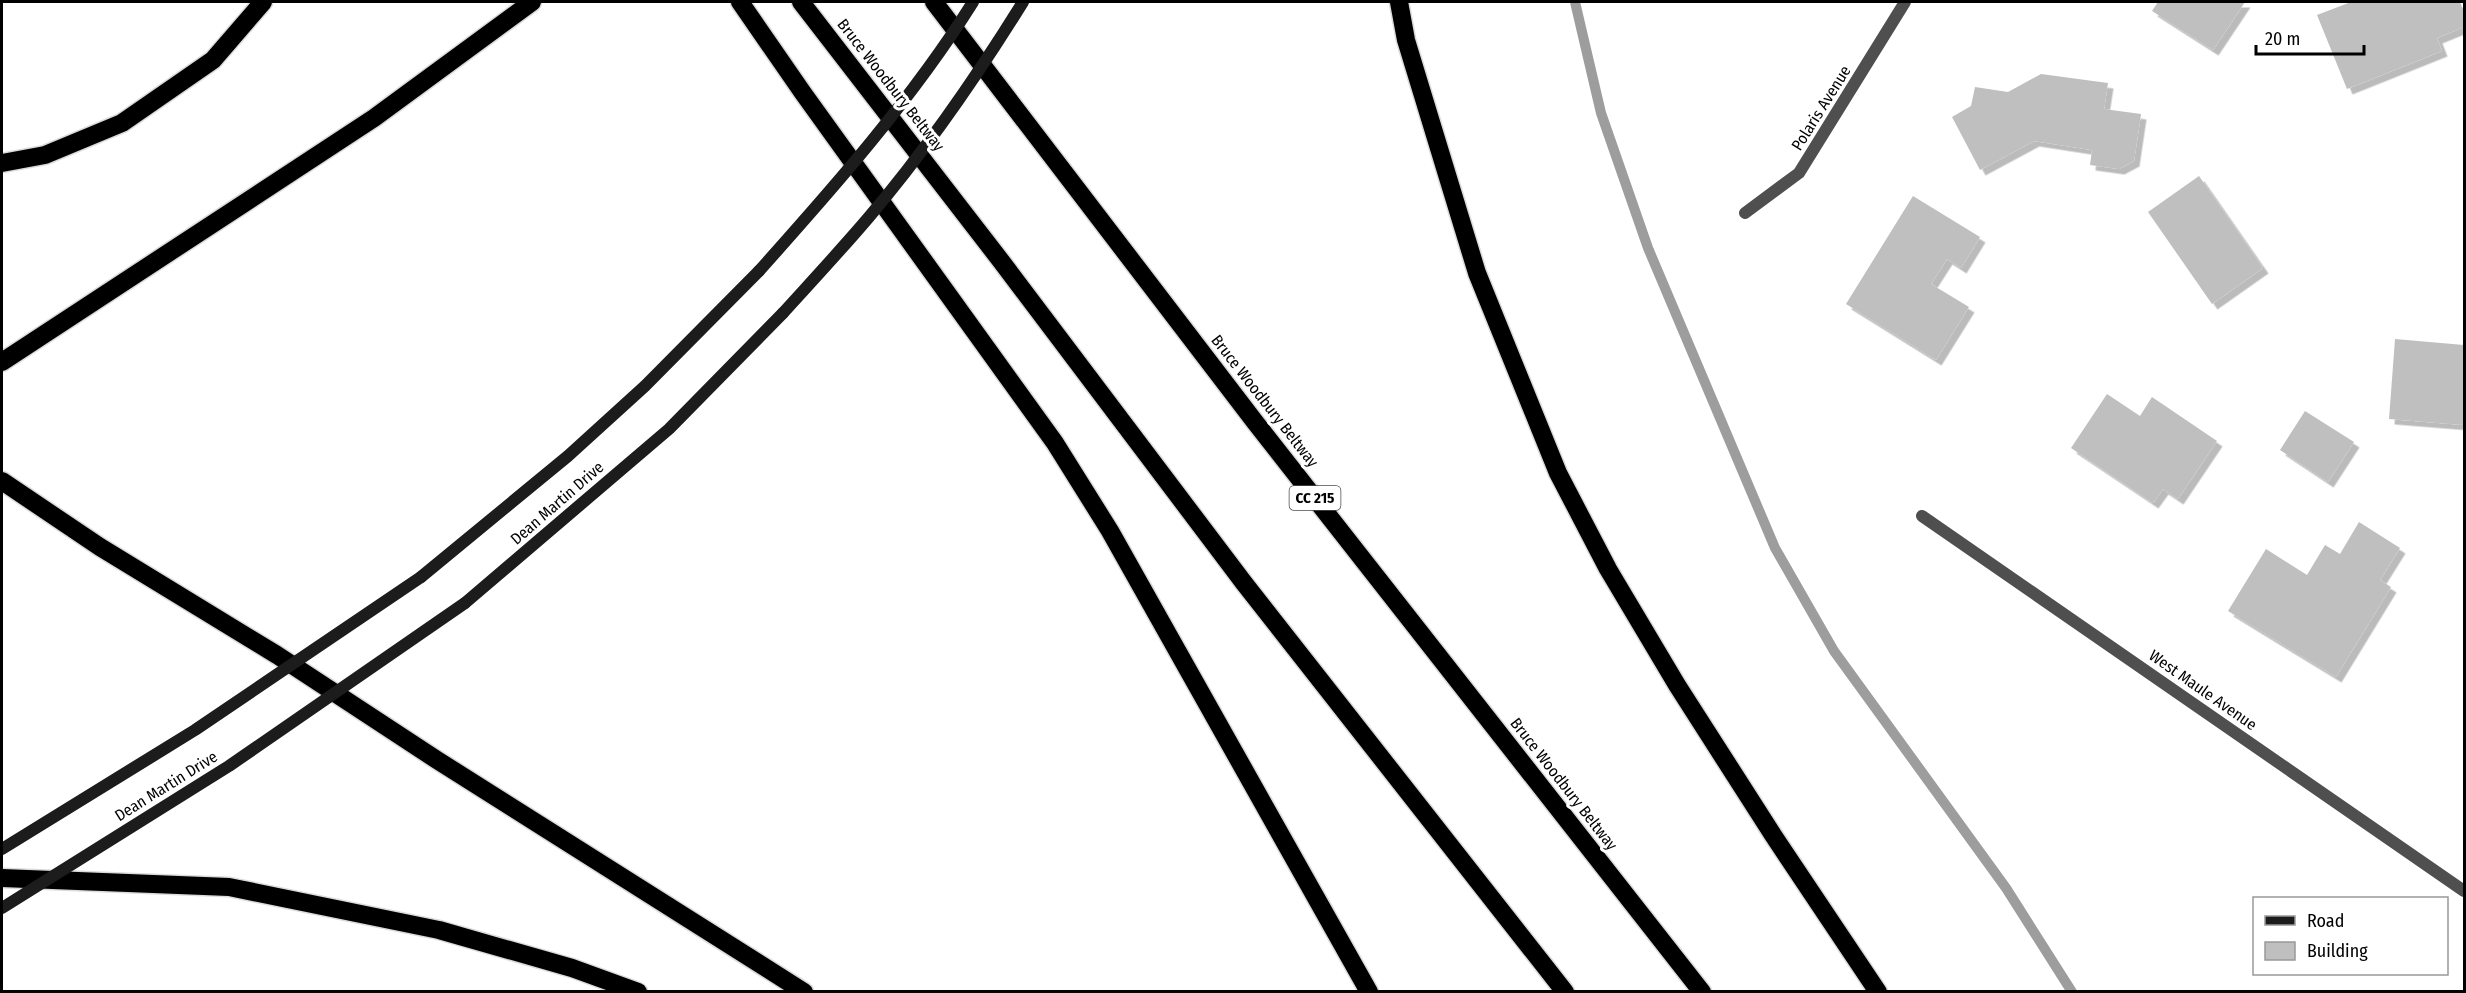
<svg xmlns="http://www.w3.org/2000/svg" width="2466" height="993" font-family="'Fira Sans Condensed',sans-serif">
  <defs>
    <filter id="shadow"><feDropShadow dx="5.5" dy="5.5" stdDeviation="0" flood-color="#0004"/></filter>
  </defs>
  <rect width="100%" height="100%" fill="#fff"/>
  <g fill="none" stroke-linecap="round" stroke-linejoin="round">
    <!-- stream -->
    <path stroke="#9d9d9d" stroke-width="10" d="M1575,2L1601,113L1648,248L1775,548L1834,651L2006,888L2072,992"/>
  </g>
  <!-- building -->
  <path fill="#bfbfbf" filter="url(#shadow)" d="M2158,2H2245L2213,50L2152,11Z
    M2351,2H2460L2464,12V27L2437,38L2442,51L2347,89L2317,15Z
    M2041,74L2108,83L2104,109L2141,114L2134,161L2119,169L2090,165L2092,150L2034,141L1980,170L1952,117L1971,106L1975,87L2008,92Z
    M2199,176L2263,268L2212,304L2148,212Z
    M1913,196L1980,237L1961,268L1947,259L1931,284L1969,307L1936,360L1846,304Z
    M2395,339L2464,345V425L2389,419Z
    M2107,394L2140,416L2152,397L2217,441L2178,499L2163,489L2153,503L2071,448Z
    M2305,411L2354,442L2328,482L2280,450Z
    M2359,522L2400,548L2380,580L2391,587L2336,677L2228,611L2266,549L2307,575L2325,545L2340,554Z"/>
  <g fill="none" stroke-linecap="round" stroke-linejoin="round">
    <!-- motorway casing -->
    <g stroke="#dbdbdb" stroke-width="21">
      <path id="motorway" d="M740,2L803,93L1055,443L1110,531L1369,992
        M801,2L1001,261L1244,583L1565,992
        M934,2L1255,422L1702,992
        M1399,2L1406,40L1477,273L1558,473L1608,569L1677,685L1773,835L1878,992
        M2,163L45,155L122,123L213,60L263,2
        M2,362L374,118L532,2
        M2,481L100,547L277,655L437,760L804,992
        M2,878L229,887L439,930L572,968L638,992"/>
    </g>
    <!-- minor -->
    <path stroke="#4f4f4f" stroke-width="12" d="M1745,213L1799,173L1905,2
      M1922,516L2464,891"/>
    <!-- secondary -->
    <path stroke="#1c1c1c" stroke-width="12" d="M421,577L568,456L645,386L759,271
      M465,603L669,429L783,313"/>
    <!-- motorway -->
    <use href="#motorway" stroke="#000" stroke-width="18"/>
    <!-- secondary-bridge -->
    <path stroke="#1c1c1c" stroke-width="12" d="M759,271C835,186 912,99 973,2
      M783,313C812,281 841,250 869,217C926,150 977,76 1023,2
      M2,849L195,730L421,577
      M2,908L229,766L465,603"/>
  </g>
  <g text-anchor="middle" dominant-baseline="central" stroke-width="6" stroke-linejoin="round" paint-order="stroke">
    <!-- shield labels -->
    <rect fill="#fff" stroke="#4c4c4c" stroke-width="1.5" x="1289.5" y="486" width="51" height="24" rx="4.5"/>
    <g font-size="15" font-weight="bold" fill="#000">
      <text x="1315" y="498">CC 215</text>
    </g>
    <!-- street labels -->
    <g font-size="16" fill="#000" stroke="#fff">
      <text transform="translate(891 85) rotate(52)">Bruce Woodbury Beltway</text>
      <text transform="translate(1821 108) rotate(-58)">Polaris Avenue</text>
      <text transform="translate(1265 401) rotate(52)">Bruce Woodbury Beltway</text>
      <text transform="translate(557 503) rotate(-41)">Dean Martin Drive</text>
      <text transform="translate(2203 690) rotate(35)">West Maule Avenue</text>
      <text transform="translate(1564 784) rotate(52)">Bruce Woodbury Beltway</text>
      <text transform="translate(166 786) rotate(-32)">Dean Martin Drive</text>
    </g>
  </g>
  <!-- border -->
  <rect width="2466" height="993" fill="none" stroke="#000000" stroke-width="6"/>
  <!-- legend -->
  <rect x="2253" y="897" width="195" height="78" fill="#ffffff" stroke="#999999" stroke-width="1.5"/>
  <rect x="2265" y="916" width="30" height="9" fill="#1c1c1c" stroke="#999999" stroke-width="1.5"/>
  <text x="2307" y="927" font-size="18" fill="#000000">Road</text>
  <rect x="2265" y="942" width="30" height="18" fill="#bfbfbf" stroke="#999999" stroke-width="1.5"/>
  <text x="2307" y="957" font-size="18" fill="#000000">Building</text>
  <!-- scale -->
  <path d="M2256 45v9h108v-9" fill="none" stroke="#000000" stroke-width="3"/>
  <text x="2265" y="45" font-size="18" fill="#000000" stroke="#ffffff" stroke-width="4.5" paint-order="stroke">20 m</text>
</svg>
